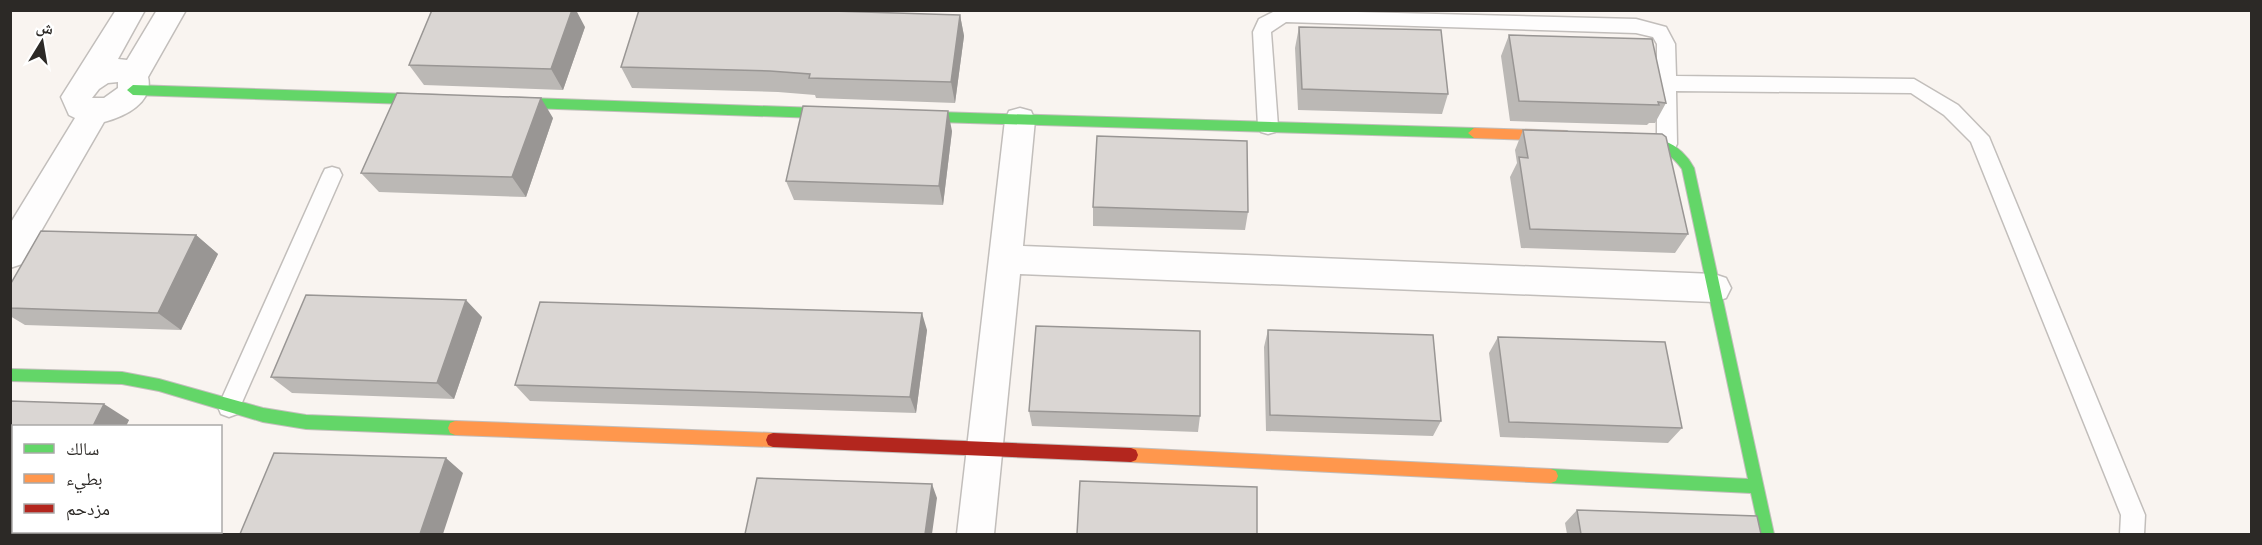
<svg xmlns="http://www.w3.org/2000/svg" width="2262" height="545" font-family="'Varela Round','Noto Naskh Arabic',sans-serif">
  <rect width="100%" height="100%" fill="#f9f4f0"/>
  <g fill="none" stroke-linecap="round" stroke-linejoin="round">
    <!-- lane casing -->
    <g stroke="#c2bebb" stroke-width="3">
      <path id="lane" d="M1277,10L1636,19L1666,27L1675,44L1676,76L1914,79L1958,105L1989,137L2145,515L2144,534H2120L2121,515L1971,142L1944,115L1911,93L1676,91L1677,144L1674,150L1667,152L1660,150L1657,144V44L1653,37L1636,33L1286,22L1271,32L1278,126L1275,132L1268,134L1261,132L1258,126L1253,32L1259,19Z
        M332,167L339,169L342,175L240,407L237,414L229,417L221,414L218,407L322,175L325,169Z"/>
    </g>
    <!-- street casing -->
    <g stroke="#c2bebb" stroke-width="3">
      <path id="street" d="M116,10H145L118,59L127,60L157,10H186L148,77C154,103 124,117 104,122L22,264L10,268V224L75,118L69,115L61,97ZM108,83L118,82V88L104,98H92L99,89Z
        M1020,108L1031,111L1035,120L1023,246L1714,274L1726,278L1731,288L1726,298L1714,302L1020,274L994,534H957L1005,120L1009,111Z"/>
    </g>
    <!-- fast casing -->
    <g stroke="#c2bebb" stroke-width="2">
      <path id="fast" d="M133,85L440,95L446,100L440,105L133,95L127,90Z
        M500,97L845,109L851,114L845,119L500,107L494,102Z
        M905,111L1474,128L1480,133L1474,138L905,121L899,116Z
        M1625,133C1654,135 1680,141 1694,168L1774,534H1760L1751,493L1551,483L1546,481L1544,476L1546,471L1551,469L1748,479L1682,169C1663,142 1647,150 1621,142L1619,138L1621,134Z
        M10,369L122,372L159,379L263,408L306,415L455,421L460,423L462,428L460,433L455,435L306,429L263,422L159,391L122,384L10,381Z"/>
    </g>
    <!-- slow casing -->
    <g stroke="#c2bebb" stroke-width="2">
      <path id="slow" d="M1474,128L1567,131L1573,136L1567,141L1474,138L1468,133Z
        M455,421L773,433L778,435L780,440L778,445L773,447L455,435L450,433L448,428L450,423Z
        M1131,448L1551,469L1556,471L1558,476L1556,481L1551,483L1131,462L1126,460L1124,455L1126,450Z"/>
    </g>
    <!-- jam casing -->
    <g stroke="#c2bebb" stroke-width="2">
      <path id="jam" d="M773,433L1131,448L1136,450L1138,455L1136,460L1131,462L773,447L768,445L766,440L768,435Z"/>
    </g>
    <!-- lane -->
    <use href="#lane" fill="#fefdfd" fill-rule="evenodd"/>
    <!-- street -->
    <use href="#street" fill="#fefdfd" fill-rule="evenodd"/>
    <!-- fast -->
    <use href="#fast" fill="#63d668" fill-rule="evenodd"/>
    <!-- slow -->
    <use href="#slow" fill="#ff974d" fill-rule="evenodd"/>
    <!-- jam -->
    <use href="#jam" fill="#b3261e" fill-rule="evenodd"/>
  </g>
  <!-- wall -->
  <path fill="#bbb8b5" d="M960,15L964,36L955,103L816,98L815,95L778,92L632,88L621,67Z
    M585,27L563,90L424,85L409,65Z
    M1299,27L1448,94L1442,114L1298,110L1295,48Z
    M1509,35L1666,103L1655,123H1649L1647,125L1510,121L1501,56Z
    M553,118L526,197L379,192L361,173Z
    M1523,130L1688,234L1675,253L1521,248L1510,177L1517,163L1515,150Z
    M952,131L943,205L794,200L786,181Z
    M1093,207L1248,212L1245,230L1093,226Z
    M196,235L218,254L181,330L25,325L10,316V285Z
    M482,317L454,399L292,393L271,377Z
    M927,330L916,413L530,401L515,385Z
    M1268,330L1441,421L1433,436L1266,431L1264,347Z
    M1498,337L1682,428L1668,443L1500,437L1489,353Z
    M10,401L129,420L126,426H14V507H10Z
    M1029,411L1200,416L1198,432L1032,426Z
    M1577,510L1761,534H1567L1565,523Z"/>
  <!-- shaded-wall -->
  <path fill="#999694" d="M572,10H576L585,27L563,90L551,69Z
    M960,15L964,36L955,103L951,82Z
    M541,98L553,118L526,197L512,177Z
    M948,111L952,131L943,205L939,186Z
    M196,235L218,254L181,330L158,313Z
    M466,300L482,317L454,399L437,383Z
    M922,313L927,330L916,413L910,397Z
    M104,404L129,420L126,426H93Z
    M446,458L463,473L443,534H420Z
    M932,484L937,498L932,534H925Z"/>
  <!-- building -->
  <path fill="#dad6d3" stroke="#999694" stroke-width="1.5" d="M432,10H572L551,69L409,65Z
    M639,10H799L960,15L951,82L809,78L810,74L770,71L621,67Z
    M1299,27L1441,30L1448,94L1302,89Z
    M1509,35L1652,39L1666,103L1658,102L1659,105L1519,101Z
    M397,93L541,98L512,177L361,173Z
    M803,106L948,111L939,186L786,181Z
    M1523,130L1662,134L1666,137L1688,234L1530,229L1519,157L1528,158Z
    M1097,136L1247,141L1248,212L1093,207Z
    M41,231L196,235L158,313L10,308V285Z
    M306,295L466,300L437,383L271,377Z
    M540,302L922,313L910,397L515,385Z
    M1036,326L1200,331V416L1029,411Z
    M1268,330L1433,335L1441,421L1270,415Z
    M1498,337L1665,342L1682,428L1509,422Z
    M10,401L104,404L93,426H14V494H10Z
    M274,453L446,458L420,534H240Z
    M757,478L932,484L925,534H745Z
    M1080,481L1257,487V534H1077Z
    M1577,510L1757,516L1761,534H1581Z"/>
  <!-- border -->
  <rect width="2262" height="545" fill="none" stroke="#2c2926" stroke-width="24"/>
  <!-- legend -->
  <rect x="12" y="425" width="210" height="108" fill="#ffffff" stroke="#aba9a8" stroke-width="1.5"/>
  <rect x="24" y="444" width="30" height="9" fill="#63d668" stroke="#aba9a8" stroke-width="1.5"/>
  <text x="66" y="455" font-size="18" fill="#2c2926">سالك</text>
  <rect x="24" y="474" width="30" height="9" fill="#ff974d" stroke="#aba9a8" stroke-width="1.5"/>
  <text x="66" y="485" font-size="18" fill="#2c2926">بطيء</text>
  <rect x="24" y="504" width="30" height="9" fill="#b3261e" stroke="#aba9a8" stroke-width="1.5"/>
  <text x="66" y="515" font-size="18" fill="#2c2926">مزدحم</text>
  <!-- north arrow -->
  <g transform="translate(42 42) rotate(11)" stroke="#ffffff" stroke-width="4.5" paint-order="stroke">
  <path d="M0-4.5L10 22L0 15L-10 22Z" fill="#2c2926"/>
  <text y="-9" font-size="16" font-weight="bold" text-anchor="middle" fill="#2c2926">ش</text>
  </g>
</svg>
